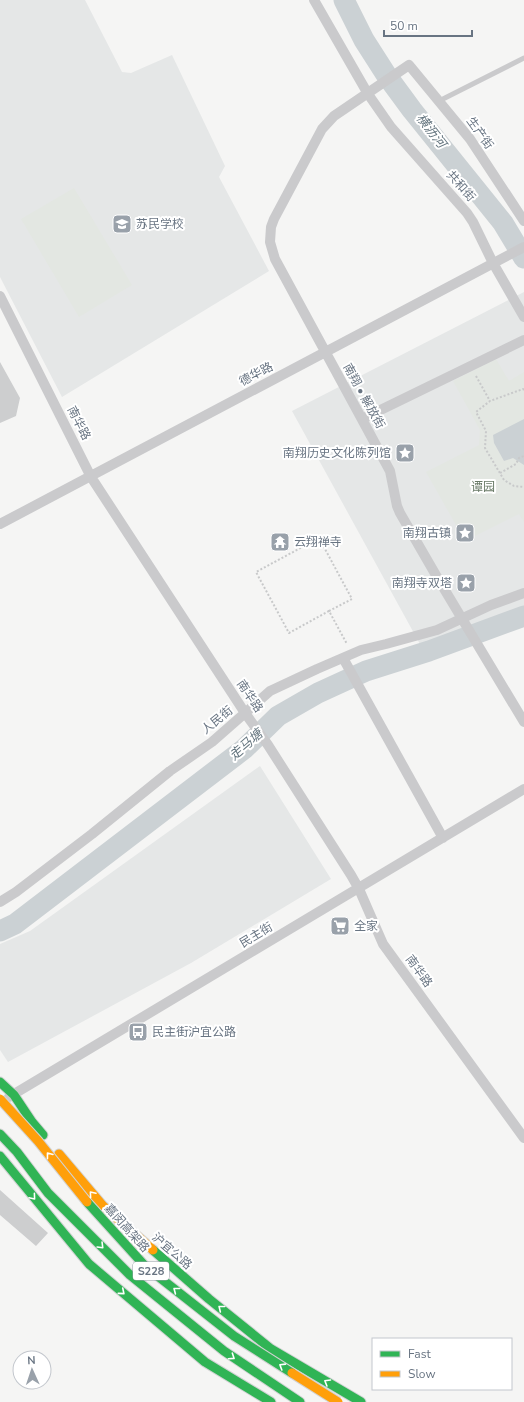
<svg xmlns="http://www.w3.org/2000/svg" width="524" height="1402" font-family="'Nunito Sans','Noto Sans SC',sans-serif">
  <rect width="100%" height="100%" fill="#f5f5f4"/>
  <!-- built -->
  <path fill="#e5e7e7" d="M0,0H85L122,72L131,73L172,55L225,166L219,177L269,271L62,397L0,277Z
    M524,292V611L421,646L292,411Z
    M260,766L331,879L191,963L8,1062L0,1050V944L30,931Z"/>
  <!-- green -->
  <path fill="#e3e7e2" d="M74,188L132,285L79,317L21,219Z
    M496,359L509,381L524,372V522L519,514L465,541L426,472L479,445L480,430L453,381Z"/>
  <!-- water -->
  <path fill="#cbd1d4" d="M524,419V465L513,458L504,461L494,443L493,435Z"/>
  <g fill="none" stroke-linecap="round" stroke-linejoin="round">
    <!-- river -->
    <path stroke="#cbd1d4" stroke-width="21" d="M344,0L364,40L387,76L412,110L503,223L524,258
      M0,931L15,924L244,749L278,716L318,693L366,671L429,651L524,616"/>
  </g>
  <!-- building -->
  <path fill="#cdcecf" d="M0,362L20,398L16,416L0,423Z
    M0,1190L48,1233L36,1246L0,1215Z"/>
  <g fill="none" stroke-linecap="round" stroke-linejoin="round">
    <!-- fast casing -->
    <g stroke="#d2d3d4" stroke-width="11">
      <path id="fast" d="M0,1082L14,1095L32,1122L43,1135
        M0,1134L17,1152L48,1193L130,1275L224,1351L300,1402
        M0,1156L89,1264L205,1362L271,1402
        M153,1250L209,1299L271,1349L361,1402"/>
    </g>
    <!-- slow casing -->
    <g stroke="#d2d3d4" stroke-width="11">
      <path id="slow" d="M59,1154L103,1206L153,1250"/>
    </g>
    <!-- path -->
    <path stroke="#c8c9ca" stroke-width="2" stroke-dasharray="2 2" stroke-linecap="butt" d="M476,376L490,401
      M524,390L523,389L490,401L476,412L486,431L485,448L504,480L514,486L524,487
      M500,473L516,464L519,458L524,456
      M329,611L289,633L256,572L319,538L352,599L329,611L347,644"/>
    <!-- lane -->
    <path stroke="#cacacc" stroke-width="5" d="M439,101L524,58"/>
    <!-- street -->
    <path stroke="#cacacc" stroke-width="10" d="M314,0L368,94L391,127L467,213L473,222L493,263L524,317
      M524,221L470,139L409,65L334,116L322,129L274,219L271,227L270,242L275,259L390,471L397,506L400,513L437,577L524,722
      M0,296L91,477L245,713L268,745L351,875L359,889L383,944L524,1138
      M362,419L524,340
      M0,524L524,247
      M343,658L443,838
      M0,902L16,892L92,834L170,771L212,742L270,691L317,669L361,650L386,644L437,630L491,605L524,593
      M9,1097L524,789"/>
    <!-- fast -->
    <use href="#fast" stroke="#30b455" stroke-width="9"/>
    <!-- slow -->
    <use href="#slow" stroke="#ff9f0a" stroke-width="9"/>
    <!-- fast-bridge casing -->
    <g stroke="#d2d2d2" stroke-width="11" stroke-linecap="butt">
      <path id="fast-bridge" d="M87,1202L145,1266L234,1336L292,1373"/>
    </g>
    <!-- slow-bridge casing -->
    <g stroke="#d2d2d2" stroke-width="11" stroke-linecap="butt">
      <path id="slow-bridge" d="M0,1099L38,1141L87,1202
        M292,1373L338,1402"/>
    </g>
    <!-- fast-bridge -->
    <use href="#fast-bridge" stroke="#30b455" stroke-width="9"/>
    <!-- slow-bridge -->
    <use href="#slow-bridge" stroke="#ff9f0a" stroke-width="9"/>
  </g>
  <!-- one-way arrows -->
  <defs><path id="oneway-chevron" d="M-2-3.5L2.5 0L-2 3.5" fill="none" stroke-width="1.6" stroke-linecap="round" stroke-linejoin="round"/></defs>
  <g stroke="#fff">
    <use href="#oneway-chevron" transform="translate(49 1155) rotate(-128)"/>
    <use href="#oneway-chevron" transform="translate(92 1194) rotate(-130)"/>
    <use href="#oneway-chevron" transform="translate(33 1197) rotate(50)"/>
    <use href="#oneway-chevron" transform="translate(101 1246) rotate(45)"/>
    <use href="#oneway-chevron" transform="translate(176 1290) rotate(-142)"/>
    <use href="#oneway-chevron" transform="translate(122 1292) rotate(40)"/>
    <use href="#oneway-chevron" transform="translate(221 1308) rotate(-141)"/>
    <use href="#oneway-chevron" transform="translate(232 1357) rotate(34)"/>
    <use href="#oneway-chevron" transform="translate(282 1366) rotate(-148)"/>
    <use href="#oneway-chevron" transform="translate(327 1382) rotate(-149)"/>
  </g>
  <!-- icons -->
  <defs>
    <g id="school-square" transform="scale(1)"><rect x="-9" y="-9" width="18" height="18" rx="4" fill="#99a1aa" stroke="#fff"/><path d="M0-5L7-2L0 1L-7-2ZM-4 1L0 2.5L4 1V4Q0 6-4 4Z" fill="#fff"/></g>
    <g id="sight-square" transform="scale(1)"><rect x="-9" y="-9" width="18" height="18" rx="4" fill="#99a1aa" stroke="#fff"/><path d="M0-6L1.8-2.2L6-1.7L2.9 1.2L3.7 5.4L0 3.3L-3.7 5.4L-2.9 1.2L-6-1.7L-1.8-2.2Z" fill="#fff"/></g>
    <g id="temple-square" transform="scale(1)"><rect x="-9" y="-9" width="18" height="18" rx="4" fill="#99a1aa" stroke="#fff"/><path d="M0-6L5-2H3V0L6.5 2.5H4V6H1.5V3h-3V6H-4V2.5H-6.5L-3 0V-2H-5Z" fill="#fff"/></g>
    <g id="supermarket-square" transform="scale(1)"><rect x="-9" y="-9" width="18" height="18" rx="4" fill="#99a1aa" stroke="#fff"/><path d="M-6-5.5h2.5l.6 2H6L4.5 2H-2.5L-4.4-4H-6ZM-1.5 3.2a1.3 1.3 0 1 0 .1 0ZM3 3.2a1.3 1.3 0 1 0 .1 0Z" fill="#fff"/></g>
    <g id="bus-square" transform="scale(1)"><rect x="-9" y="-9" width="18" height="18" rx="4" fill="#99a1aa" stroke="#fff"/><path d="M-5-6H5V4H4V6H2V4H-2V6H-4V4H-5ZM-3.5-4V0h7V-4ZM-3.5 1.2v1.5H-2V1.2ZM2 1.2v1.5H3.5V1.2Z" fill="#fff"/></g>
  </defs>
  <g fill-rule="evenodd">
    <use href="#school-square" x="122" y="224"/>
    <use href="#sight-square" x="405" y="453"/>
    <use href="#sight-square" x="465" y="533"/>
    <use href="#temple-square" x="280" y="542"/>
    <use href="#sight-square" x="466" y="583"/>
    <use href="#supermarket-square" x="340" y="926"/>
    <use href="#bus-square" x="138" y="1032"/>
  </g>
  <g text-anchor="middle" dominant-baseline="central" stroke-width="4" stroke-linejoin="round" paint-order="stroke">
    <!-- shield labels -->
    <rect fill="#fff" stroke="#959ea8" stroke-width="1" x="133" y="1262" width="36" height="18" rx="3"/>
    <g font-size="11" font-weight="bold" fill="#687482">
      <text x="151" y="1271">S228</text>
    </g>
    <!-- street labels -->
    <g font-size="12" fill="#687482" stroke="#fff">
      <text transform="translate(480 133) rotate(54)">生产街</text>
      <text transform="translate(461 186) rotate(48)">共和街</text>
      <text transform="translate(256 374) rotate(-28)">德华路</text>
      <text transform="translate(364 396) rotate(61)">南翔 • 解放街</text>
      <text transform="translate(79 423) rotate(63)">南华路</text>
      <text transform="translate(250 696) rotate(56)">南华路</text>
      <text transform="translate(217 720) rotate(-39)">人民街</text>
      <text transform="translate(256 935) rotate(-31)">民主街</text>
      <text transform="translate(419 971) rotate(54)">南华路</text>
      <text transform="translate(127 1228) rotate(48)">嘉闵高架路</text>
      <text transform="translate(172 1251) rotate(41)">沪宜公路</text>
    </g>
    <!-- poi labels -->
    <g font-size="12" fill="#687482" stroke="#fff" text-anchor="start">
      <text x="136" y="224">苏民学校</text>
      <text x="391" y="453" text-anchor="end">南翔历史文化陈列馆</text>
      <text x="451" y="533" text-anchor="end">南翔古镇</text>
      <text x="294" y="542">云翔禅寺</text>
      <text x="452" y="583" text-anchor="end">南翔寺双塔</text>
      <text x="354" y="926">全家</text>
      <text x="152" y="1032">民主街沪宜公路</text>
    </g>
    <!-- park labels -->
    <g font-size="12" fill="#687966" stroke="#fff">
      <text x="483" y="487">谭园</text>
    </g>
    <!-- water labels -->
    <g font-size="13" font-style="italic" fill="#63747e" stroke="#fff">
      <text transform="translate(431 131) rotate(52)">横沥河</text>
      <text transform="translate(246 745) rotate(-41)">走马塘</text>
    </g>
  </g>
  <!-- legend -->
  <rect x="372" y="1338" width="140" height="52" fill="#ffffff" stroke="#c3c7cd"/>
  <rect x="380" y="1351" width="20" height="6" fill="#30b455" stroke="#c3c7cd"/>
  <text x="408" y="1358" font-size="12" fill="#687482">Fast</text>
  <rect x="380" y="1371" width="20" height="6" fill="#ff9f0a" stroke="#c3c7cd"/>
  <text x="408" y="1378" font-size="12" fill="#687482">Slow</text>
  <!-- north arrow -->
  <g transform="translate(32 1370) rotate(357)"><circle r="19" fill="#ffffff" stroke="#c3c7cd"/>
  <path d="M0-3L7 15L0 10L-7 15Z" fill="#99a1aa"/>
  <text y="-6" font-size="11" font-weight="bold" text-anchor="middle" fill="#687482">N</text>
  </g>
  <!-- scale -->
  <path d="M384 30v6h88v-6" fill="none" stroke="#687482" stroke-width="2"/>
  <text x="390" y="30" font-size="12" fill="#687482" stroke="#ffffff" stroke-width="3" paint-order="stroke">50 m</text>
</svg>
